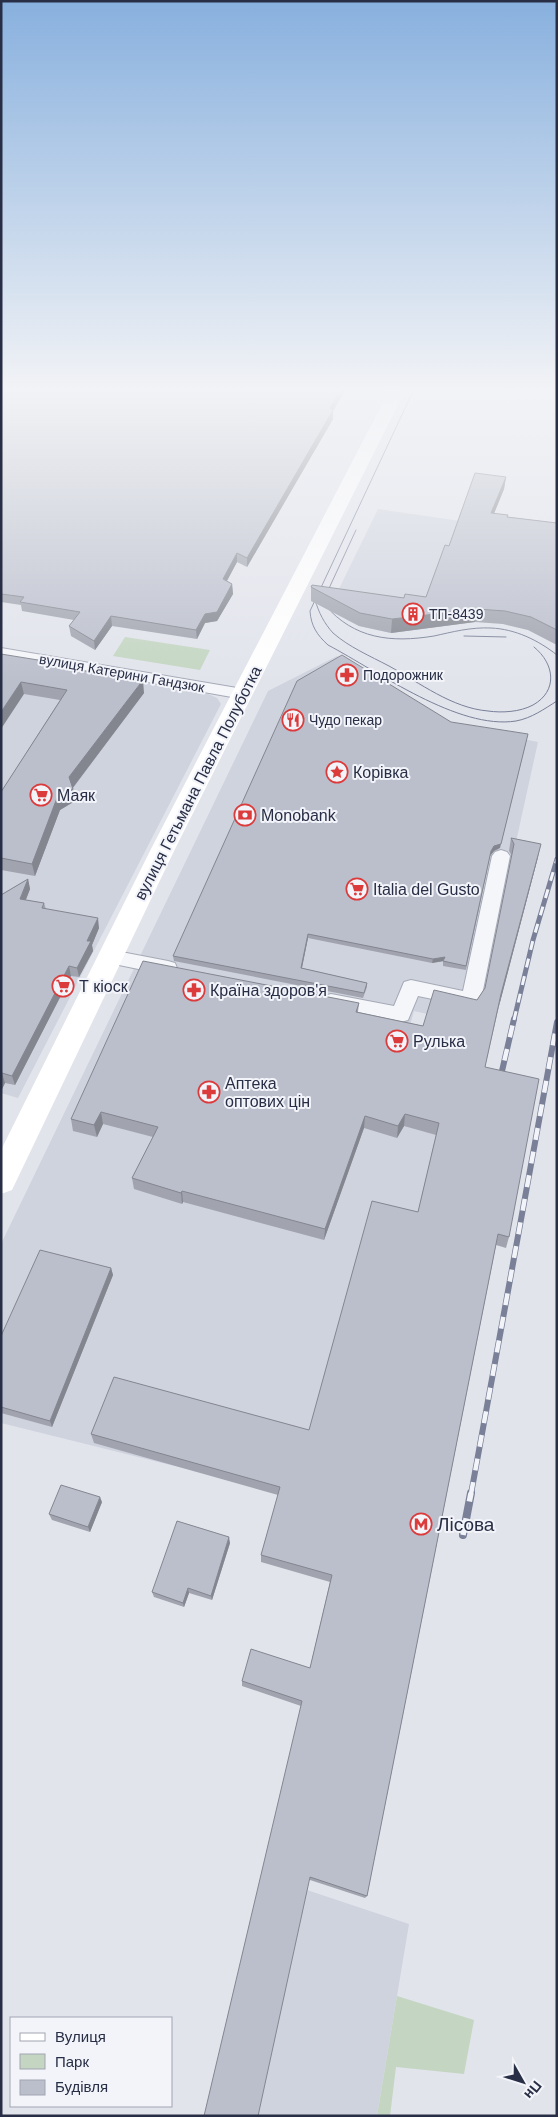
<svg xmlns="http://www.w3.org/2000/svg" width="558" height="2117" font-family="Arial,sans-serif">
  <rect width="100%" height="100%" fill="#e2e4ec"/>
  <!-- built -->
  <path fill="#cfd3de" d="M378,509L557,535V645L528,630L503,624L402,605L391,633L359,626L347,620L339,612L336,595Z
    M337,656L454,725L538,742L514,851L538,857L493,1029L414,1011L408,1033L487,1057L372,1515L1,1423V1244L268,691Z
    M1,659L208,694L217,698L221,704L18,1098L1,1093Z
    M307,1890L409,1924L377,2116H258Z"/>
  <!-- green -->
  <path fill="#c4d6c2" d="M125,637L210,650L200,670L113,656Z
    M397,1996L474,2020L464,2074L396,2067L390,2116H377Z"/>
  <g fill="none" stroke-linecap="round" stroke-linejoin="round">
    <!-- street casing -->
    <g stroke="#a6aab7" stroke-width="2">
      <path id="street" d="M1,648L243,689L248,691L251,694L248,697L243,699L1,656Z
        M501,850L507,852L510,856L481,1000L478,1005L471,1007L418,996L408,1020L401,1022L324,1006L321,1001L324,996L331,994L394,1006L404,982L411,980L463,991L492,856L495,852Z
        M111,950L168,961L175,963L177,968L175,973L168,975L104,962L102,957L104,952Z"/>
    </g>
    <!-- street -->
    <use href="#street" fill="#f5f6f9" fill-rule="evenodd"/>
    <!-- secondary -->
    <path fill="#fff" fill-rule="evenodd" d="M391,387H407L175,849L12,1190L1,1194V1150L151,849Z"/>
    <!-- tram -->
    <path stroke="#798097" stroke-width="1" d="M415,387L310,611C311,626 317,635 328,645C379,672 458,730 516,721C532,718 544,709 557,701
      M356,530L325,597V605C354,639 391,643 434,636C452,632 471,627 491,628C515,629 538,640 557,655
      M315,600C319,613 324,623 333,633C349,647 370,656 389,666C420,683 452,708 488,711C502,713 520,712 533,705C558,691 555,664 534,647
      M464,636L506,637"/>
    <!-- rail-far2 casing -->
    <g stroke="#798097" stroke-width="5">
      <path id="rail-far2" d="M514,1020L533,940L557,859"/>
    </g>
    <!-- rail-far1 casing -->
    <g stroke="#798097" stroke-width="6">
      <path id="rail-far1" d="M499,1084L514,1019
        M471,1494L557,1022"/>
    </g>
    <!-- rail casing -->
    <g stroke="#798097" stroke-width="8">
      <path id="rail" d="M463,1535L471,1493"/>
    </g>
    <!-- rail-far2 -->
    <use href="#rail-far2" stroke="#f2f4f9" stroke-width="3" stroke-dasharray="9" stroke-linecap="butt"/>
    <!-- rail-far1 -->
    <use href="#rail-far1" stroke="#f2f4f9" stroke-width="4.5" stroke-dasharray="12" stroke-linecap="butt"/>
    <!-- rail -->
    <use href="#rail" stroke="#f2f4f9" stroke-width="5.5" stroke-dasharray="17" stroke-linecap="butt"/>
  </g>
  <!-- wall -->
  <path fill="#a1a4af" d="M1,387H347L333,411V419L247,567L237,562L227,581L232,584L233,594L217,621L205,623L197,639L112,626L95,650L71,636L69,626L74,620L22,611L21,605L1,602Z
    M506,477L504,489L494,513L508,517L557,523V645L528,630L503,624L475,622L391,633L359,626L311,601V587L404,598L426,597L449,546Z
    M1,654L75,669L144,693L73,788L75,801L60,810L35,876L1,870V792L60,700L24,694Z
    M511,838L538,857L499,1006L485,1067L509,1237L506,1248L496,1245L367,1896L365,1898L310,1880L301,1706L242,1686V1681L310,1668L330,1582L261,1562V1555L278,1495L94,1443L91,1434L309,1430L418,1212L436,1135L404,1126L397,1138L364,1128L324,1240L183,1202L182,1204L134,1189L132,1178L153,1137L103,1124L97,1137L73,1131L71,1119L359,1003L358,1012L423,1026L477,1000L485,988L512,856L509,851Z
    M500,848L494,851L490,856L466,970L443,966V961L432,963L308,938L302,968L367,983V987L363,998L174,961L173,956Z
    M28,879L30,889L26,900L44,903L46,909L99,928L92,945L93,951L79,977L71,976L15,1085L5,1083L1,1091V895Z
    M111,1268L113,1275L52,1427L1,1413V1336Z
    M102,1502L90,1532L52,1520L49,1514Z
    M230,1543L212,1600L189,1593L184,1607L154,1597L152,1592Z"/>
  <!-- shaded-wall -->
  <path fill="#83868f" d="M342,387H347L333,411V419L247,567V558Z
    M506,477L504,489L489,526L491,513Z
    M237,553V562L223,588V579Z
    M232,584L233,594L217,621L205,623L197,639L196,630L205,614Z
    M477,609L475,622L391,633L392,619Z
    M111,616L112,626L95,650L94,641Z
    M143,680L144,693L71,790L69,777Z
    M21,682L24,694L1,729V712Z
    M528,734L500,848L494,851L490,856L466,970L491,851Z
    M73,789L75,801L60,810L35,876L32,864L57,798Z
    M541,844L538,857L499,1006L501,994Z
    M28,879L30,889L22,909L20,899Z
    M98,918L99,928L92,945L93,951L79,977L77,968L87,941Z
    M308,934V938L301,972V968Z
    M445,957L444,961L432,963L433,959Z
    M69,966L71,976L15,1085L12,1076Z
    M2,1073L5,1083L1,1091V1076Z
    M101,1112L103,1124L97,1137L94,1125Z
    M405,1114L404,1126L397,1138L398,1126Z
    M365,1116L364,1128L324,1240L325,1229Z
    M182,1191L183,1202L182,1204L181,1193Z
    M111,1268L113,1275L52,1427L50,1421Z
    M100,1497L102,1502L90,1532L88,1527Z
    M229,1537L230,1543L212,1600L211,1596Z
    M188,1588L189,1593L184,1607L183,1603Z"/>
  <!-- building -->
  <path fill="#bbbfcc" stroke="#83868f" d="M1,387H342L330,408L333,410L247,558L237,553L223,579L232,584L217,612L205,614L196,630L111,616L94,641L69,626L80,612L20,602L24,597L1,594Z
    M475,473L506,477L491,513L508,515L507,517L557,523V630L531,617L505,611L477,609L392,619L360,613L311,587L312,585L404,598L405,594L426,597L445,545L449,546Z
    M1,654L75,666L73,669L143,680L69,777L73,789L57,798L32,864L1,858V792L67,690L21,682L1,712Z
    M342,655L451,722L528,734L501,844L494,846L491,851L466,966L443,961L445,957L433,959L308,934L301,968L367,983L364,993L173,956L297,681Z
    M511,838L541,844L501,994L485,1067L539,1079L509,1237L498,1234L367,1896L310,1877L258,2116H204L302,1701L242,1681L251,1649L310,1668L332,1575L261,1555L280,1487L91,1434L114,1377L309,1430L372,1201L418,1212L439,1123L405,1114L398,1126L365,1116L325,1229L182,1191L181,1193L132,1178L158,1127L101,1112L94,1125L71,1119L143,961L359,1003L356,1012L423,1026L434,990L477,1000L485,988L514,844Z
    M28,879L20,899L44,903L42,908L98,918L87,941H91L77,968L69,966L12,1076L2,1073L1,1076V895Z
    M40,1250L111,1268L50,1421L1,1407V1336Z
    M61,1485L100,1497L88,1527L49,1514Z
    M177,1521L229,1537L211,1596L188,1588L183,1603L152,1592Z"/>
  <!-- sky -->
  <linearGradient id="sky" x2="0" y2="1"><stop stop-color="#88b0de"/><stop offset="0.57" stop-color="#f2f3f6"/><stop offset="1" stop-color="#f2f3f6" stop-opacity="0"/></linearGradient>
  <rect width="558" height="684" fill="url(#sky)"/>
  <!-- icons -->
  <defs>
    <g id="building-ring" transform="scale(1.125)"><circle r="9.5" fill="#f2f4f9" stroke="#dc3b3c" stroke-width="1.5"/><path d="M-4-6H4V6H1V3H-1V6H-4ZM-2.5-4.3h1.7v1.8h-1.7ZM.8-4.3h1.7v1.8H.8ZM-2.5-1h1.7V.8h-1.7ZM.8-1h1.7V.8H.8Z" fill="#dc3b3c"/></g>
    <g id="pharmacy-ring" transform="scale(1.125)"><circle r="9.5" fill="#f2f4f9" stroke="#dc3b3c" stroke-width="1.5"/><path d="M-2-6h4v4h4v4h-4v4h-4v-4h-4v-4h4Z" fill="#dc3b3c"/></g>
    <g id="restaurant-ring" transform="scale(1.125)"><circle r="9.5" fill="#f2f4f9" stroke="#dc3b3c" stroke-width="1.5"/><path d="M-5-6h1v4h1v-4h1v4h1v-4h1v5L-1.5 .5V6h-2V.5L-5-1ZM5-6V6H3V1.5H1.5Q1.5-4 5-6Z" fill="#dc3b3c"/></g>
    <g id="sight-ring" transform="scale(1.125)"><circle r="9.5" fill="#f2f4f9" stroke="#dc3b3c" stroke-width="1.5"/><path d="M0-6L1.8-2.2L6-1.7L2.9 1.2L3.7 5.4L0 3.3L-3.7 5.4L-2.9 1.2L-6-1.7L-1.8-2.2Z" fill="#dc3b3c"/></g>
    <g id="supermarket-ring" transform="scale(1.125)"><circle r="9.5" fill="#f2f4f9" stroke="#dc3b3c" stroke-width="1.5"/><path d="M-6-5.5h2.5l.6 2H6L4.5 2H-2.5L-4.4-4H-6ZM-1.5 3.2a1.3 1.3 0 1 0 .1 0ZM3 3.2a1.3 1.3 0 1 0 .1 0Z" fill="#dc3b3c"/></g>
    <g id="bank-ring" transform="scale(1.125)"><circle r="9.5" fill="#f2f4f9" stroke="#dc3b3c" stroke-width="1.5"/><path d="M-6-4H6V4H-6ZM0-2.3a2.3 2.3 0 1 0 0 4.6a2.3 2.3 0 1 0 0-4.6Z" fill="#dc3b3c"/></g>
    <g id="metro-ring" transform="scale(1.125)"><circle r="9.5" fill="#f2f4f9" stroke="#dc3b3c" stroke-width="1.5"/><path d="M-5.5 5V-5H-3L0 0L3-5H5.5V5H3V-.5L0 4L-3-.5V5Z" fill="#dc3b3c"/></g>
  </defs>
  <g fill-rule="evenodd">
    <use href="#building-ring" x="413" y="614"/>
    <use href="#pharmacy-ring" x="347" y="675"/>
    <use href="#restaurant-ring" x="293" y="720"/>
    <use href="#sight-ring" x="337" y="772"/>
    <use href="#supermarket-ring" x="41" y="795"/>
    <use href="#bank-ring" x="245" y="815"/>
    <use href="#supermarket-ring" x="357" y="889"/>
    <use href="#supermarket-ring" x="63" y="986"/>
    <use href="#pharmacy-ring" x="194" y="990"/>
    <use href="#supermarket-ring" x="397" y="1041"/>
    <use href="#pharmacy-ring" x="209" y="1092"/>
    <use href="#metro-ring" x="421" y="1524"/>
  </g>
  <g text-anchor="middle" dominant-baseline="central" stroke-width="4" stroke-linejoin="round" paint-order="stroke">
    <!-- far-poi labels -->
    <g font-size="14" fill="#282e45" stroke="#f2f4f9" text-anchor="start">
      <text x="429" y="614">ТП-8439</text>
      <text x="363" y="675">Подорожник</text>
      <text x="309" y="720">Чудо пекар</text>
    </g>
    <!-- far-street labels -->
    <g font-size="14" fill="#282e45" stroke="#f2f4f9">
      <text transform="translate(122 673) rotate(10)">вулиця Катерини Гандзюк</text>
    </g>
    <!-- poi labels -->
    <g font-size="16" fill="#282e45" stroke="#f2f4f9" text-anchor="start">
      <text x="353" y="772">Корівка</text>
      <text x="57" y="795">Маяк</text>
      <text x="261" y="815">Monobank</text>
      <text x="373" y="889">Italia del Gusto</text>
      <text x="79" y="986">Т кіоск</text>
      <text x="210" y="990">Країна здоров'я</text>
      <text x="413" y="1041">Рулька</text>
      <text x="225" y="1083">Аптека<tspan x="225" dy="18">оптових цін</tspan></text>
    </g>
    <!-- street labels -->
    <g font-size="16" fill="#282e45" stroke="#f2f4f9">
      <text transform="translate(198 783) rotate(-63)">вулиця Гетьмана Павла Полуботка</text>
    </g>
    <!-- near-poi labels -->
    <g font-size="19" fill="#282e45" stroke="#f2f4f9" text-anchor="start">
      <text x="437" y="1524">Лісова</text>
    </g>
  </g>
  <!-- border -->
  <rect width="558" height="2117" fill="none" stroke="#282e45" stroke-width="5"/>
  <!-- legend -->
  <rect x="10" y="2017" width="162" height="90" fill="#f2f4f9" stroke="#a1a5b1"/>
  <rect x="20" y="2033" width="25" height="8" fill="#ffffff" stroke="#a1a5b1"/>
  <text x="55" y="2042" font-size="15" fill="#282e45">Вулиця</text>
  <rect x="20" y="2054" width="25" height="15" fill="#c4d6c2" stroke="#a1a5b1"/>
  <text x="55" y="2067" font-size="15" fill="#282e45">Парк</text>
  <rect x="20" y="2080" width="25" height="15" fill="#bbbfcc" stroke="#a1a5b1"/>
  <text x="55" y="2092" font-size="15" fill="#282e45">Будівля</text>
  <!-- north arrow -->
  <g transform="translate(523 2082) rotate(129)" stroke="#f2f4f9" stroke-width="4" paint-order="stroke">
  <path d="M0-4L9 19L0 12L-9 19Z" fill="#282e45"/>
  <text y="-8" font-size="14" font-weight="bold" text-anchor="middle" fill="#282e45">Пн</text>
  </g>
</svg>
